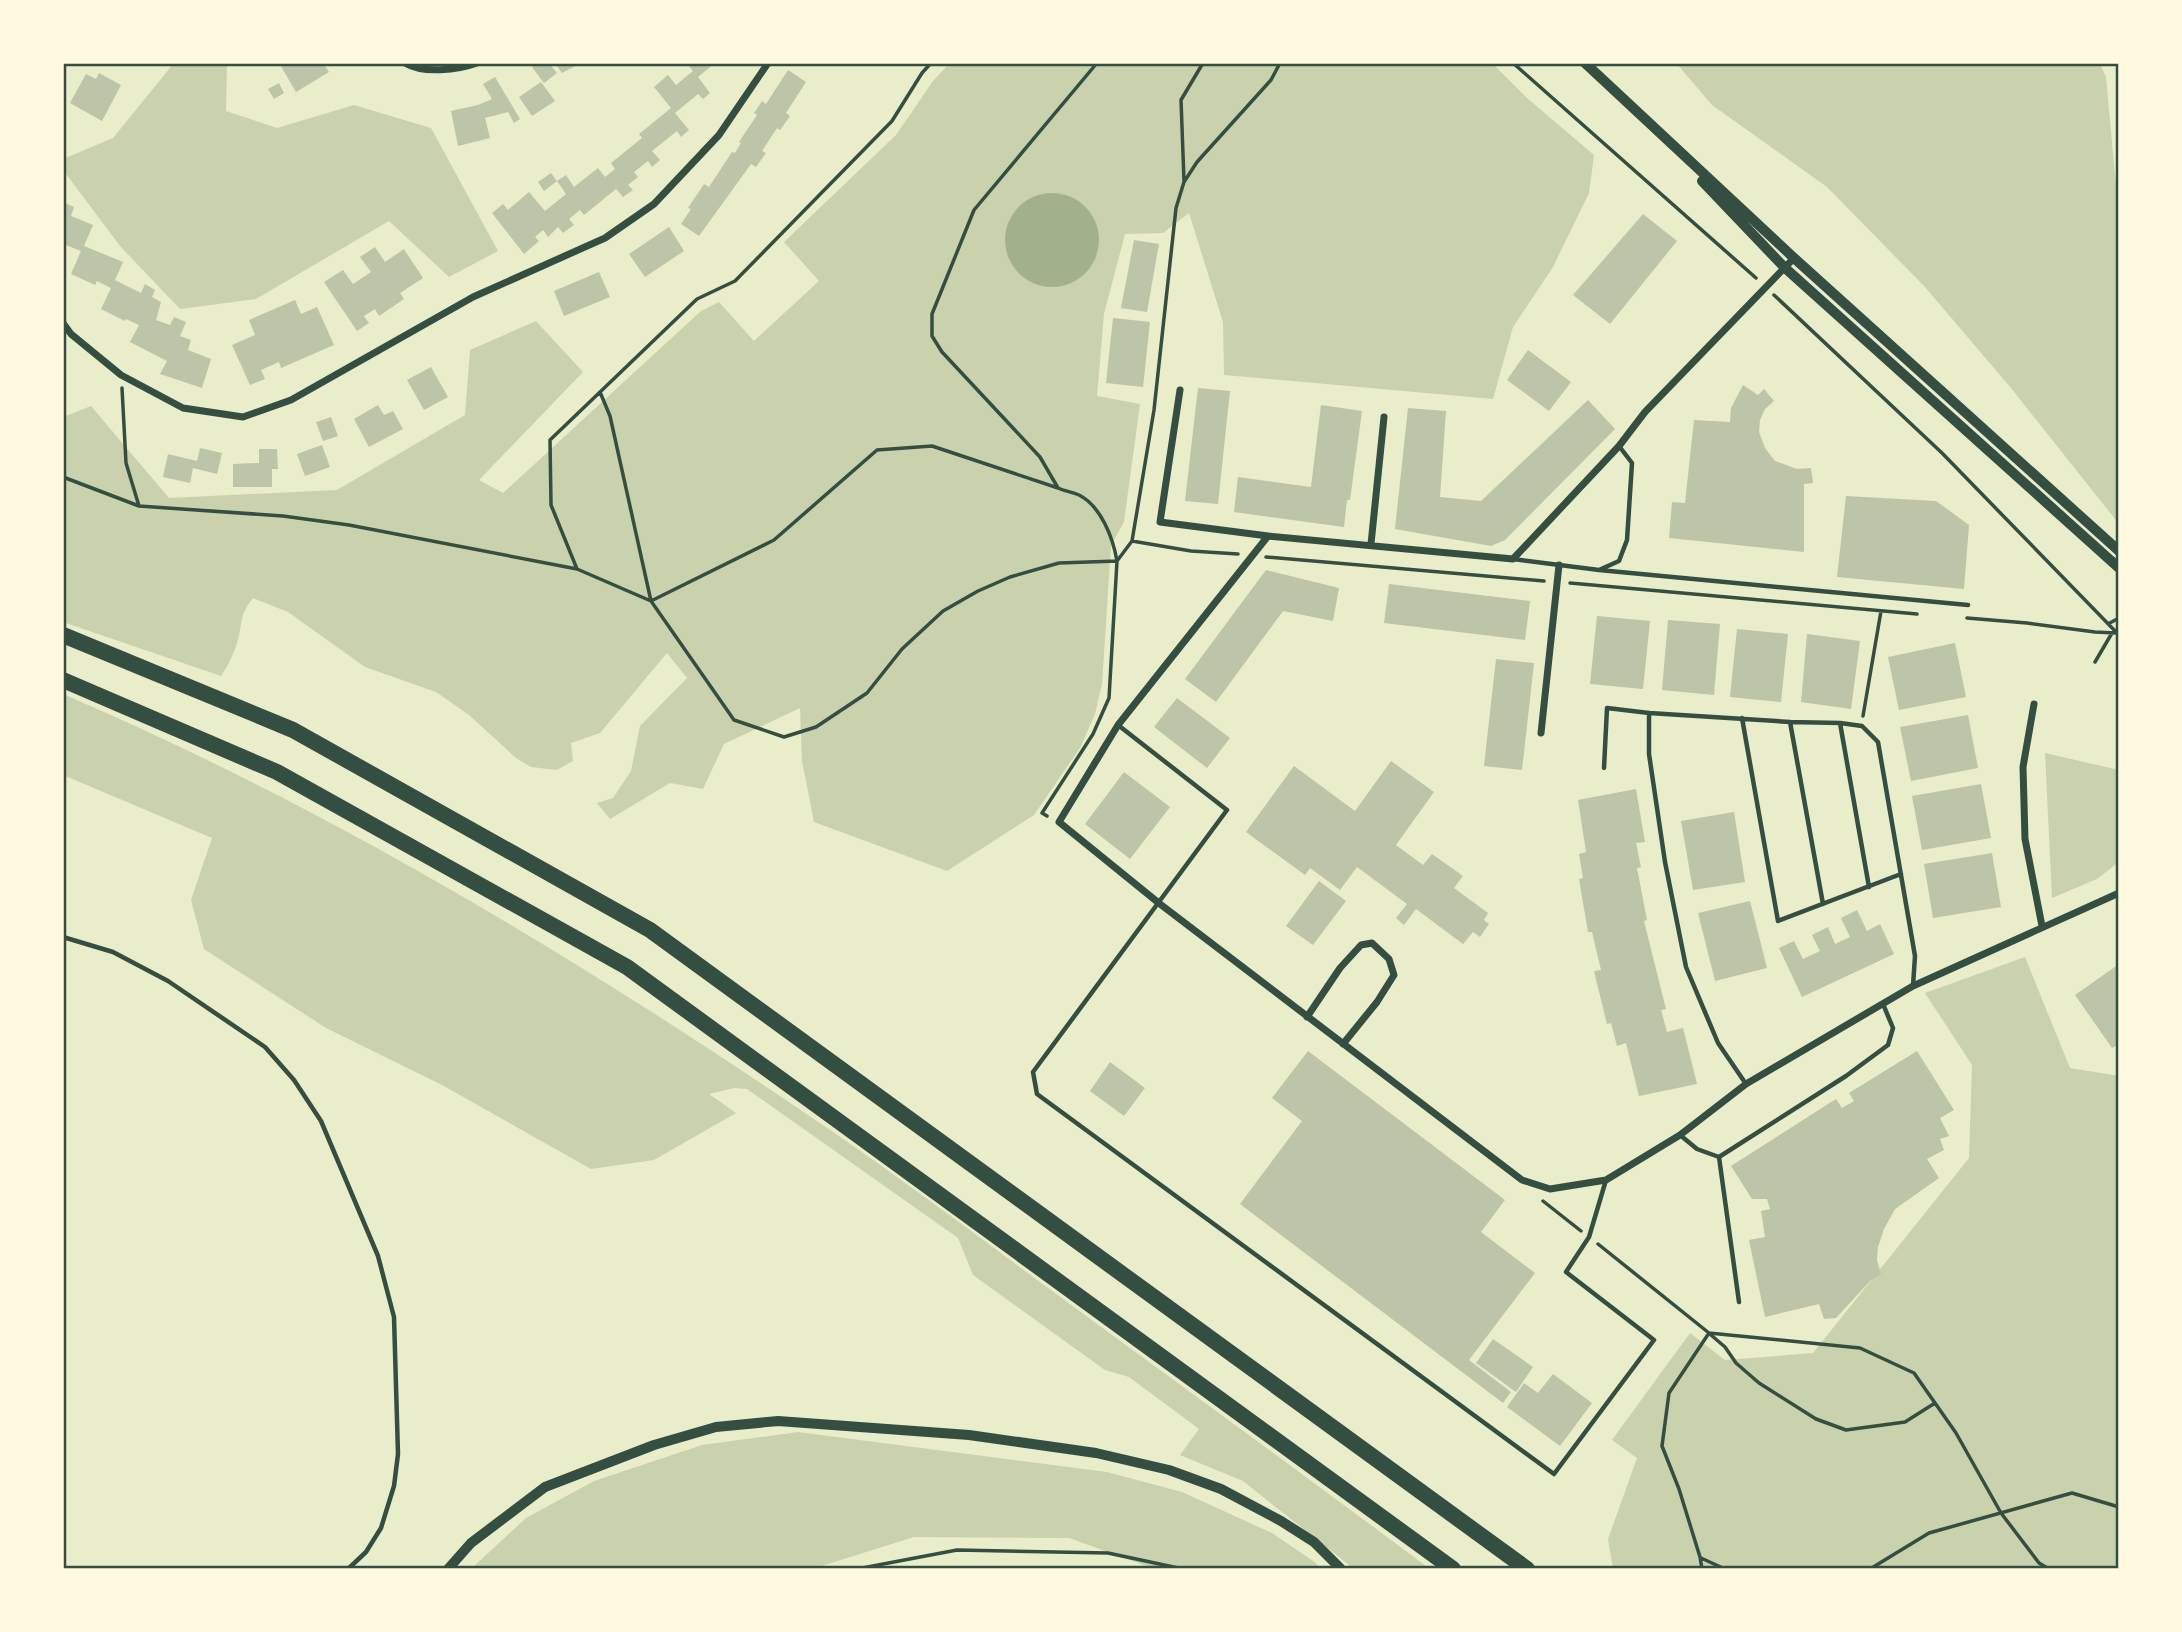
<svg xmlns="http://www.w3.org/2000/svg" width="2182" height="1632" font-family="Arial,sans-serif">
  <rect width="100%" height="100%" fill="#e9edc9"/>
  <!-- green -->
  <path fill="#cad2ad" d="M174,63H227L226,111L277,128L354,105L431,128L498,251L449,277L389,221L256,299L180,309L120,246L63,170V159L113,138Z
    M950,63H1492L1527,98L1594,155L1589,193L1553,267L1513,327L1493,399L1224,375L1223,322L1189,213L1163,233L1125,234L1104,314L1097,396L1140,404L1124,522L1111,545L1102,684L1095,714L1080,748L1034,815L947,871L814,822L802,761L800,708L724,744L703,789L670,783L610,819L597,803L613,798L631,771L640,726L687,678L667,653L600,733L571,743L573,761L557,770L531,767L516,758L469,715L436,692L365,667L288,612L253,598C239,616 243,620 238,640C234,653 229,664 221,676L63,622V417L91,406L169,498L337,490L465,415L470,350L536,321L583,372L479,480L503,493L701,311L719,302L754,341L819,281L784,242L896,135L933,81Z
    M1676,63H2100L2106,77L2119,219V524L2011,388L1925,287L1827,187L1712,105Z
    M63,694C336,811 592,967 836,1134C917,1190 995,1249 1074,1307C1193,1394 1312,1481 1430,1569H1354L1243,1481L1180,1455L1199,1429L1129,1377L1105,1370L973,1275L958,1238L747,1089L734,1088L709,1094L736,1113L654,1160L591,1169L442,1085L326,1028L204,949L191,900L212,838L63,775Z
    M2045,753L2119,770V862L2097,879L2052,898Z
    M2025,957L2070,1068L2119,1076V1569H1613L1608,1539L1637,1458L1612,1440L1690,1333L1725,1360L1813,1353L1969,1158L1972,1065L1925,993Z
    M798,1432L1107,1472L1182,1492L1272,1533L1316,1563L1320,1569H1155L1069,1538L914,1537L812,1569H471L526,1518L594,1481L702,1445Z"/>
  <!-- water -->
  <path fill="#a3b18a" d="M1005 240a47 47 0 1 1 94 0a47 47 0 1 1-94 0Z"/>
  <!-- building -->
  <path fill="#bcc5a7" d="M279,63H315L316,66L323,63L329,72L296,92Z
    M537,63H549L557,73L544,83L532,67Z
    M555,63H581L562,73Z
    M686,63H715L698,77L710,93L703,99L698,94L675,113L689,130L681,137L677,131L652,151L660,160L652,167L648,161L634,172L638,177L628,185L633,190L623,197L616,189L584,215L580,210L569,219L574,225L563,233L558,227L548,237L543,230L535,237L539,241L524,254L492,213L503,204L508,210L529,192L545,211L566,194L557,181L566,175L574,187L598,168L605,177L615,169L611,163L642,138L639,134L671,108L654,87L668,75L676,85L693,71Z
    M788,70L806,82L786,113L790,116L780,130L777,128L762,151L766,153L756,167L751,164L699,236L681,224L691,209L688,208L704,184L709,187L732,152L735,153L741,143L739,142L757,115L754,113L762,101L766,104Z
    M99,73L121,85L102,121L70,103L86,74L96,79Z
    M495,77L520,119L514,123L508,112L485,118L490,138L458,146L451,111L478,105L492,99L483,84Z
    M541,82L555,101L532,116L519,97Z
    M279,83L284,93L274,99L268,89Z
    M551,173L557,181L544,191L538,182Z
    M63,202L74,207L71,216L93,225L84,246L123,262L115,280L141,293L145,284L155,290L152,297L161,302L156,320L170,325L174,317L186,322L180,336L191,340L188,350L211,359L202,388L160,374L167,361L130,342L139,325L126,319L125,321L101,309L111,288L97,281L95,285L71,274L81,251L63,244Z
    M1643,214L1677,241L1610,324L1573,295Z
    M669,227L684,251L645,277L629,254Z
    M1134,240L1159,244L1147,312L1121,308Z
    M375,247L385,262L404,249L423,278L400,293L404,299L379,316L375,309L364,316L369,323L357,331L324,282L343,270L353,284L371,272L360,257Z
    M599,272L610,297L564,316L554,291Z
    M295,300L301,314L317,307L334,345L281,368L279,362L261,370L265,379L250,385L232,345L255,335L249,320Z
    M1113,318L1150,322L1143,387L1106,383Z
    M1528,350L1571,382L1549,411L1507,380Z
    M431,367L448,397L424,410L407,380Z
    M1743,385L1758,395L1764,389L1774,401L1765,409L1760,420L1759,432L1765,448L1775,461L1797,469L1811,468L1813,483L1804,484V552L1669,538L1672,502L1685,503L1694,420L1730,422L1731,408Z
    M1198,388L1230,391L1218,504L1185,501Z
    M1588,400L1615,429L1505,540L1491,546L1395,529L1408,408L1446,411L1440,497L1481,501Z
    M378,405L384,415L393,411L403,429L369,447L354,419Z
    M1321,405L1362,411L1350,500H1347L1344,527L1234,512L1238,477L1311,487Z
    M331,417L338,436L323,441L316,422Z
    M322,445L330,467L305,476L297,454Z
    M200,448L222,453L217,474L193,468L190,483L163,477L168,454L197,461Z
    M259,449H277L278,469H272V487H233V464L259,463Z
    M1846,496L1936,501L1969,525L1964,589L1837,577Z
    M1266,570L1339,588L1333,621L1283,611L1216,702L1185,679Z
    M1389,584L1530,601L1525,640L1384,623Z
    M1597,616L1650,621L1643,689L1590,684Z
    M1668,620L1720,624L1714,695L1662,690Z
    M1737,629L1788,634L1781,702L1730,697Z
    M1807,634L1860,641L1851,709L1801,702Z
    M1955,643L1966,697L1899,710L1888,657Z
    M1496,659L1534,663L1522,770L1484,766Z
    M1177,698L1230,738L1207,768L1154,727Z
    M1968,715L1978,768L1911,781L1900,727Z
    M1391,761L1434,792L1396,845L1423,865L1432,854L1463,876L1454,888L1488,913L1484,920L1489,924L1480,937L1473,932L1463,944L1416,909L1404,925L1396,918L1407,904L1357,867L1340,890L1310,868L1305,875L1246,832L1294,766L1355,811Z
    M1124,772L1170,807L1130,859L1085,824Z
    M1981,784L1991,838L1922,850L1912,796Z
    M1636,789L1645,842L1636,843L1641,867L1637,868L1647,920L1644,921L1666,1009L1661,1010L1667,1032L1683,1028L1697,1084L1639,1096L1626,1043L1617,1046L1611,1023L1607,1024L1594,971L1601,970L1592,932H1588L1579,879L1583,878L1579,854L1586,852L1578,800Z
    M1734,812L1745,882L1693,890L1681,821Z
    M1992,853L2001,907L1933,918L1924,864Z
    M1319,881L1346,901L1313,945L1286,926Z
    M1750,901L1767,968L1715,981L1698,913Z
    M1857,910L1867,931L1880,924L1894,954L1802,997L1779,948L1794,941L1803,959L1820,951L1812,935L1828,927L1835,944L1850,937L1841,918Z
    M2119,964V1044L2112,1048L2075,995Z
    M1308,1051L1505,1200L1481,1232L1535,1273L1469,1360L1511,1392L1503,1403L1240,1204L1302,1121L1272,1098Z
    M1917,1051L1954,1110L1940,1118L1949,1136L1940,1139L1944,1150L1927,1159L1939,1178L1895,1209L1884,1229L1878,1247L1877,1260L1881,1274L1871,1280L1836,1318L1824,1319L1819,1304L1765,1317L1749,1240L1765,1237L1761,1211L1770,1209L1767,1199H1752L1731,1166L1836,1099L1842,1108L1854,1101L1849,1093Z
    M1110,1062L1145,1088L1124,1116L1090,1091Z
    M1493,1339L1533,1367L1516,1392L1476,1363Z
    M1553,1374L1592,1403L1560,1446L1507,1407L1524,1383L1538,1393Z"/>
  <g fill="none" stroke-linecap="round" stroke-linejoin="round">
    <!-- path -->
    <path stroke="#344e41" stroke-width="3.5" d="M931,63L922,73L892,121L735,281L697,299L550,440L551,505L577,569L651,601L734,720L784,737L816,727L867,693L902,649L943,611L978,591L1010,577L1059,563L1117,561
      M1513,63L1756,278
      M1184,181L1181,100L1203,63
      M1774,295L1942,453L2119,635
      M122,388L126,463L139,506
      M600,392L610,416L651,601L774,540L877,450L932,446L1058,488
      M63,477L139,506L283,516L349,525L577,569
      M1132,541L1191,551L1238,554
      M1266,557L1544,581
      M1117,561L1132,541L1154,410L1176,208L1184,182L1197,162L1271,80L1280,63
      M1570,583L1917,614
      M1967,618L2027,623L2095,632L2116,633
      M2108,624L2119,618
      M2095,662L2112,633
      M1863,716L1881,611
      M1047,816L1042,813L1093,734L1109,698L1117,561C1113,538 1101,506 1079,495C1072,492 1064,491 1058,488L1040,457L942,352L932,336V314L974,210L1097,63
      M1543,1201L1581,1231
      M1598,1244L1709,1333L1669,1393L1662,1446L1679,1489L1700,1557L1702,1569
      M1709,1333L1860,1348L1914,1373L1956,1433L2001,1513L2039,1563L2049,1569
      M1711,1335L1725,1347L1736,1363L1759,1383L1816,1419L1846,1430L1905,1422L1935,1403
      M1701,1558L1725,1569
      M857,1569L957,1550L1108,1553L1183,1569
      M1870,1569L1929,1533L2072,1493L2119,1507"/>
    <!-- service -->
    <path stroke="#344e41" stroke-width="4.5" d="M1513,559L1599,570L1619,561L1627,540L1632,463L1619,446
      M1599,570L1968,605
      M1742,718L1778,921L1901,874
      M1790,722L1823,904
      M1840,723L1869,887
      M1118,725L1227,810L1033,1072L1037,1094L1554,1474L1654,1340L1566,1272L1589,1237L1606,1180
      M1604,768L1607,708L1649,713
      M63,937L113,952L168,981L265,1047L294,1080L321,1121L378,1256L394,1317L398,1454L394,1486L381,1528L366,1552L348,1569
      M1746,1084L1718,1043L1686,967L1665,862L1649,754V713L1790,722L1840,723L1862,726L1878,742L1915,956L1913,986
      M1680,1135L1697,1149L1719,1157L1846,1076L1888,1045L1893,1028L1883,1004
      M1719,1157L1739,1302"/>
    <!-- minor -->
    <path stroke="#344e41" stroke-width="7" d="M405,63C423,74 458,70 477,63
      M1794,258L1645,412L1619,446L1513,559L1268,536L1118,725L1059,822L1160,904L1522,1180L1550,1189L1606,1180L1680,1135L1746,1084L1913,986L2119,893
      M63,323L71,334L121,375L183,408L243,417L291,400L473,297L605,238L654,204L719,135L768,63
      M1180,390L1160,522L1268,536
      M1371,544L1384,417
      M2034,704L2023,767L2025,839L2042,926
      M1541,733L1559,565
      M1307,1017L1340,968L1361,945L1372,943L1389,959L1394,975L1377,1002L1343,1044"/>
    <!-- tertiary -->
    <path stroke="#344e41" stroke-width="10" d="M1585,63L1794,258L2119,551
      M1702,181L1784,267L2119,568
      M448,1569L471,1543L545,1487L654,1445L716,1427L778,1421L969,1435L1096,1453L1169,1470L1221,1489L1281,1521L1314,1542L1341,1569"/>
    <!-- motorway -->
    <path stroke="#344e41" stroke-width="16" d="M63,635L293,730L650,930L1527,1569
      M63,680L277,772L627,967L1453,1569"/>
  </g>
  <!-- border -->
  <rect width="2182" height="1632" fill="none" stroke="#fefae0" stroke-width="130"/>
  <rect x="65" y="65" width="2052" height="1502" fill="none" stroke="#344e41" stroke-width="2.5"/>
</svg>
